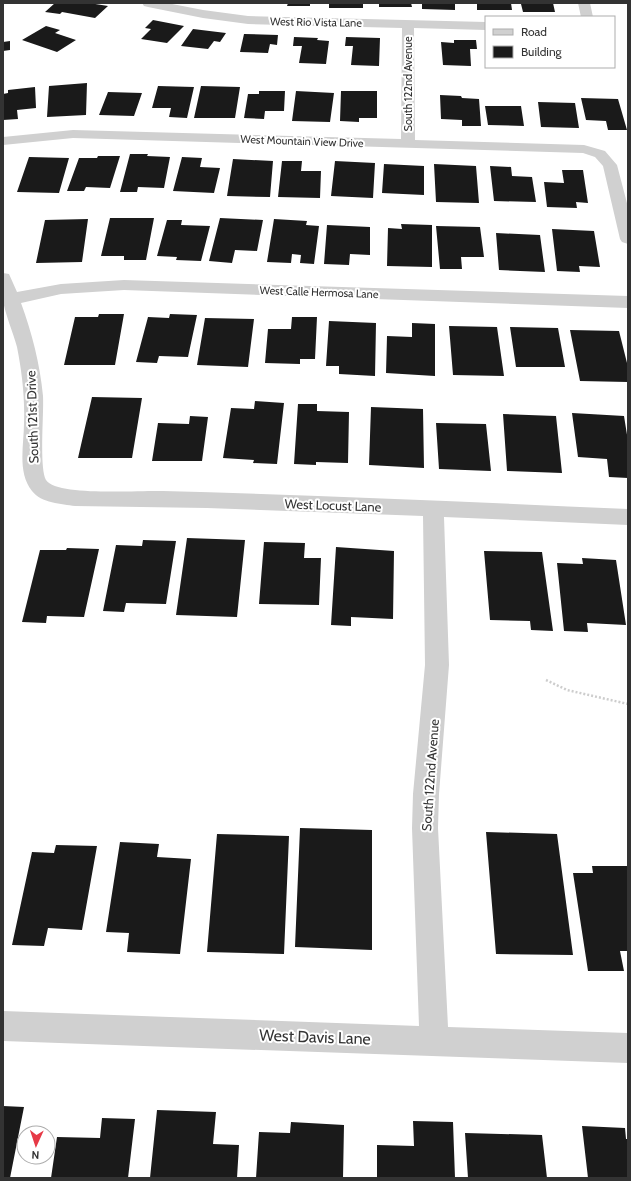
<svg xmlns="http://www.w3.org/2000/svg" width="631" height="1181" font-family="Cabin,sans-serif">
  <rect width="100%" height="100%" fill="#fff"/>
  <!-- building -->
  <path fill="#1a1a1a" d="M55,3H89L108,6L95,18L62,12L60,14L45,12Z
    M288,3H310V6H287Z
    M329,3H363V8H329Z
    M379,3H411L412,7H379Z
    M422,3H455V10L422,9Z
    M477,3H511L512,10H477Z
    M529,3H553L555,12H523L521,4H529Z
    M153,20L184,26L167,43L141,39L151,29L145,28Z
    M46,26L60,30L55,33L76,40L57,52L22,40Z
    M193,29L226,33L220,42L214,41L208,49L181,46Z
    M244,34L278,35L277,45L270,44L268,53L240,52Z
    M294,37L318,38L317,40L329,41L326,64L299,63L302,46H293Z
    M346,37L380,38L379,66L351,65L353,46H345Z
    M454,40H476L477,49H470L471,66L443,65L441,42L454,43Z
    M10,41V50L3,51V42Z
    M87,83L86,115L47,117L49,86Z
    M158,86L194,87L187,118L169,117L171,108H152Z
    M201,86L240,87L235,118H194Z
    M35,87L36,108L17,110L18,119L3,120V94L8,93V90Z
    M259,91H285L284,111H265L264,119L244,118L248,94H259Z
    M296,91L334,93L330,122L292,121Z
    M341,91H377V118H359V122L340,121Z
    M108,92L142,93L134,116L99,115Z
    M440,95L461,96L462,98L479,99L481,126H462V120L441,119Z
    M581,98L618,99L627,130H608L606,121L586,120Z
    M538,102L575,103L579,128L541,127Z
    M485,106H521L524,126L488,125Z
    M130,154H148L147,156L170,157L164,188L138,187L137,192H120Z
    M98,156H120L110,188L86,187L84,191H67L79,158H97Z
    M29,157L69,158L59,193L17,192Z
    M182,157L202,158L200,167L220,168L214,193L173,191Z
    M233,159L273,161L270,197L227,196Z
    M282,161H302L301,171H321L320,198L278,197Z
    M335,161L375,163L373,198L331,196Z
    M384,164L424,166V195L382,193Z
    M434,164L476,166L479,203L436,202Z
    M490,166L511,167L512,176L532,177L536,202L494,201Z
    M562,170H583L588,203L576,202L577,208L547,207L544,182L564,183Z
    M110,218H154L146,260H124V256H101Z
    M220,218L263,220L257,251L235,250L232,263L209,261Z
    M88,219L82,262L36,263L45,220Z
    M274,219L307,221L306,225L319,226L314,264L300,263L301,255L292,254L291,263L267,262Z
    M167,220H182L181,225L210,226L201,261L176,260L177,257L157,256Z
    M401,224L432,225V267L387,266L388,228L402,229Z
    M327,225L370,227V255L350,254L349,265L324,264Z
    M436,226L480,227L484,257H461L462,269H440Z
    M552,229L594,231L600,267L579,266L580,272L557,271Z
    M496,233L540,235L545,272L499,270Z
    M99,314H124L115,365H64L75,317H98Z
    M170,314L197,315L188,357L159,356L157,363L136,362L148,317L169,318Z
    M292,317H317L315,359H300V364L265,363L268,329H291Z
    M205,318L254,319L248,367L197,365Z
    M329,321L376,323L375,376L339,374V366H326Z
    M412,323L435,324V376L386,373L387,336L412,337Z
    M449,326L497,327L504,376L453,375Z
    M510,327L558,328L565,367H516Z
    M570,330L619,331L628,367V382L580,381Z
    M92,397L142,398L132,458H78Z
    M255,401L284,403L277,464L253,463L254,460L223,458L231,408L254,409Z
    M298,404H317V411L349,412L348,463L316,462V465L294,464Z
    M371,407L423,409L424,468L369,465Z
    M572,413L624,416L628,441V478L609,477L607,459L578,457Z
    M503,414L556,416L562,473L507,471Z
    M190,416L208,417L202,461H152L158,423L189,424Z
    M436,423L486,424L491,471L439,469Z
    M187,538L245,540L237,617L176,615Z
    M143,540L176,541L166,604L126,603L124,612L103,611L116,545L142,546Z
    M264,542L305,543L304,558H321L319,605L259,604Z
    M336,547L394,551L393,619L351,617V626L331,625Z
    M67,548L99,549L84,617L47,616L46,623L22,622L40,550H66Z
    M484,551L542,552L553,631L531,630L530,621L490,620Z
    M582,558L616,560L626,625L587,623L588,632L564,631L557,563L583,564Z
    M300,828L372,830V950L295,947Z
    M486,832L557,834L573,955L496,954Z
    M217,834L289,836L284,954L207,952Z
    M120,842L159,844L157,857L191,859L180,954L127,952L129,933L106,932Z
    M56,845L97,846L82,930L48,928L44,946L12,945L32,852L54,853Z
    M592,866H628V951H620L624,971H588L573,873H593Z
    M3,1106L24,1107L10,1178H3Z
    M157,1110L216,1112L213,1144L239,1145L237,1178H150Z
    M102,1118L135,1119L128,1178H51L57,1137L100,1138Z
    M413,1121L453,1122L455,1178H377V1145L414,1146Z
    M291,1122L344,1125L343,1178H256L259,1132L290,1133Z
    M582,1126L625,1128L626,1139H628V1178H588Z
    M465,1133L542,1135L547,1178H468Z"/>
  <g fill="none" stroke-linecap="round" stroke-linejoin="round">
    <!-- path -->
    <path stroke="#cdcdcd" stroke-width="2.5" stroke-dasharray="2 2" stroke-linecap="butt" d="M546,680L567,690L628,704"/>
    <!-- street -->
    <path fill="#d0d0d0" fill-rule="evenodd" d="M142,3H167L203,10L248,16L486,22V30L414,28L415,140L584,145L605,151L617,165L628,207V244L622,242L620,239L603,166L595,157L583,153L73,138L3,145V137L73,130L401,139L402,28L248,24L203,18L148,7L144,6Z
      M578,3H590L593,17H581Z
      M3,273L9,274L17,292L61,284L124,280L628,296V308L124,290L61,294L21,303C32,333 40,364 43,396C44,414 39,468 46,480C57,497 142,490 163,491C318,495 473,502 628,509V525L444,517L449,665L439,794L438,828L448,1027L628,1033V1063L3,1041V1011L419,1026L412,828L413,794L425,665L423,516L207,508L75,506C62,504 41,503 32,491C17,472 24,445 24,423C25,398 22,372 17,347C13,332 5,314 3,300C2,291 3,282 3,273Z"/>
  </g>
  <g text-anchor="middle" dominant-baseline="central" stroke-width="4" stroke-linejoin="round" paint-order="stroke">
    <!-- far-street labels -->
    <g font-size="11" fill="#333" stroke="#fff">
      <text transform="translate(316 22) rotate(1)">West Rio Vista Lane</text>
      <text transform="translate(408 84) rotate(-90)">South 122nd Avenue</text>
      <text transform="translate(302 141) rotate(2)">West Mountain View Drive</text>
      <text transform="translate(319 292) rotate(2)">West Calle Hermosa Lane</text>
    </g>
    <!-- street labels -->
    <g font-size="13" fill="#333" stroke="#fff">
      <text transform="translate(32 417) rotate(-92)">South 121st Drive</text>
      <text transform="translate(333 505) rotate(2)">West Locust Lane</text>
      <text transform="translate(430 775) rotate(-86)">South 122nd Avenue</text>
    </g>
    <!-- near-street labels -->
    <g font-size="16" fill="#333" stroke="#fff">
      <text transform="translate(315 1037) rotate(2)">West Davis Lane</text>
    </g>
  </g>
  <!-- border -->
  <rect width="631" height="1181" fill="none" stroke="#333333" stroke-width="8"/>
  <!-- legend -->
  <rect x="485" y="16" width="130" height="52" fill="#ffffff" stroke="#adadad"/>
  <rect x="493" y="29" width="20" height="6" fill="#d0d0d0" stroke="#adadad"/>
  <text x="521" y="36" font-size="12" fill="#333333">Road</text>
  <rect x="493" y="46" width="20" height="12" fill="#1a1a1a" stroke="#adadad"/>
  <text x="521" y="56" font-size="12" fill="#333333">Building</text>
  <!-- north arrow -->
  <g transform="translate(36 1145) rotate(183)"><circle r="19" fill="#ffffff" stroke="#adadad"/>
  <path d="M0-3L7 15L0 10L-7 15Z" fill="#e63946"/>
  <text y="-6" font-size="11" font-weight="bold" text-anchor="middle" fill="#333333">N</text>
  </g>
</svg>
